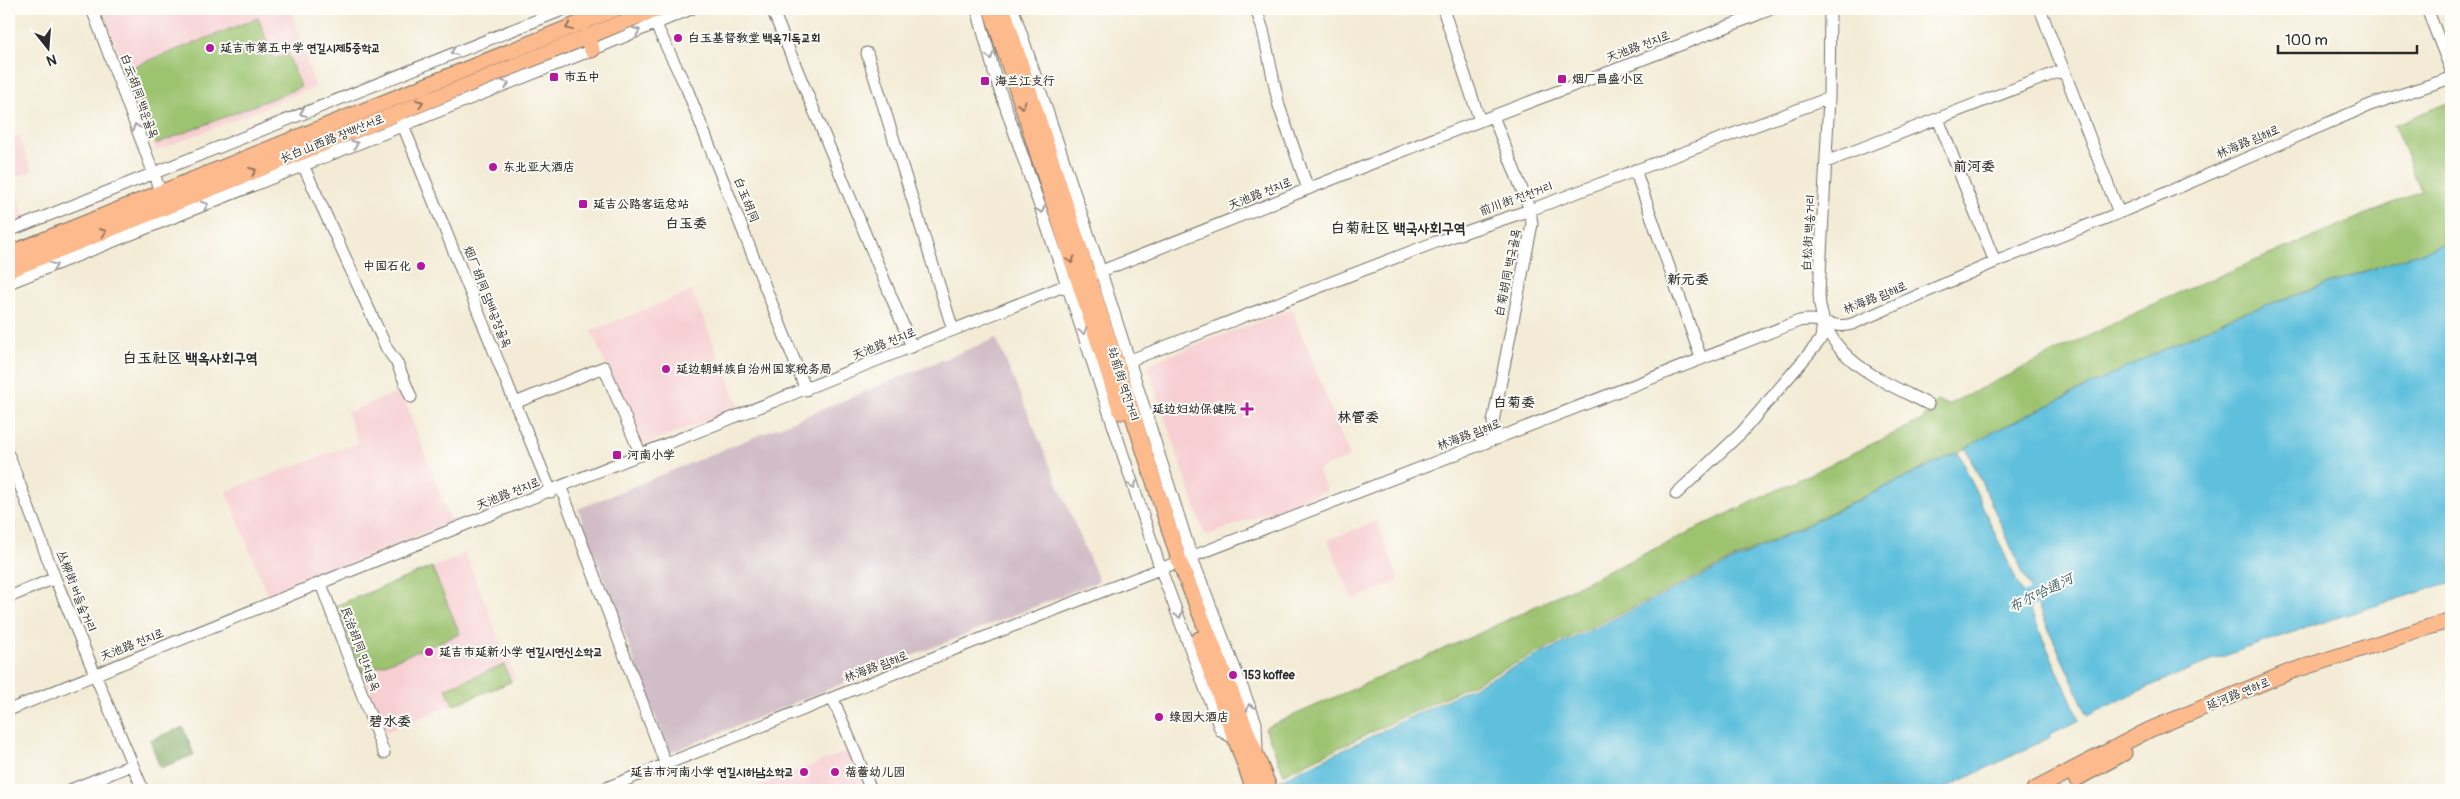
<svg xmlns="http://www.w3.org/2000/svg" width="2460" height="799" font-family="Pangolin,'LXGW WenKai TC','Poor Story',sans-serif">
  <rect width="100%" height="100%" fill="#fdfcf7"/>
  <filter id="ink" filterUnits="userSpaceOnUse"><feTurbulence type="fractalNoise" baseFrequency=".02" numOctaves="2"/><feDisplacementMap in="SourceGraphic" scale="10" xChannelSelector="R" yChannelSelector="G"/><feConvolveMatrix kernelMatrix="1 2 1 2 8 2 1 2 1" color-interpolation-filters="sRGB"/></filter>
  <filter id="wash" filterUnits="userSpaceOnUse"><feTurbulence type="fractalNoise" baseFrequency=".0096" numOctaves="4" result="noise"/><feDisplacementMap in="SourceGraphic" scale="20" xChannelSelector="R" yChannelSelector="G"/><feGaussianBlur stdDeviation="1.12" result="paint"/><feColorMatrix in="noise" values="0 0 0 0 0 0 0 0 0 0 0 0 0 0 0 0 0 1.4 0 .05"/><feComposite in="paint" operator="in"/></filter>
  <g filter="url(#wash)">
    <rect width="100%" height="100%" fill="#f3ebd5"/>
    <!-- built -->
    <path fill="#f7cfd3" d="M102,9H291L315,87L156,151Z
      M19,135L32,171L11,179L26,220L9,227V139Z
      M692,291L740,407L642,446L591,331Z
      M1292,309L1350,457L1318,470L1327,491L1205,536L1148,368L1152,362Z
      M401,391L451,522L268,596L226,491L358,443L347,413Z
      M1377,521L1399,581L1352,600L1328,540Z
      M465,554L516,679L386,732L335,606Z
      M848,751L865,790H749Z"/>
    <!-- industrial -->
    <path fill="#d2bdc7" d="M996,338L1099,581L669,753L578,509Z"/>
    <!-- green -->
    <path fill="#9cc36f" stroke="#64774d" d="M258,18L274,59L288,54L301,87L156,144L127,69Z
      M2447,103L2451,113V242L2229,318L1991,433L1966,448L1284,774L1265,728L1480,633L1922,420L1936,401L1949,404L2162,300L2421,191L2394,125Z
      M432,567L460,634L362,673L335,606Z
      M504,665L511,682L453,705L446,688Z"/>
    <!-- forest -->
    <path fill="#7da962" stroke="#546a46" d="M183,727L194,755L160,768L150,740Z"/>
    <!-- water -->
    <path fill="#5fc0dd" stroke="#457684" d="M2451,242V582C2329,621 2202,656 2088,716L1966,448L1991,433L2229,318Z
      M1958,452L2080,720L2052,733L2049,738L1941,790H1260Z"/>
    <g fill="none" stroke-linecap="round" stroke-linejoin="round">
      <!-- river -->
      <path stroke="#5fc0dd" stroke-width="16" d="M2006,610L2052,588"/>
    </g>
  </g>
  <g filter="url(#ink)">
    <g fill="none" stroke-linecap="round" stroke-linejoin="round">
      <!-- minor casing -->
      <g stroke="#716e66" stroke-width="13">
        <path id="minor" d="M92,9L161,193
          M772,9L912,347
          M977,9L996,79L1067,285L1161,570L1221,731L1235,739
          M1013,9L1101,272L1192,558L1256,723L1257,751
          M1256,9L1263,30L1279,106L1308,189
          M1443,9L1480,121
          M1830,9L1829,98L1819,294C1821,358 1879,379 1928,404
          M2040,9L2119,213
          M2427,9L2451,70
          M655,23L687,89L806,390
          M867,53L953,330
          M1493,116L1530,210L1532,224L1493,422L1497,439
          M400,118L551,492
          M1938,119L1995,262
          M1826,162L2063,70
          M303,165L387,349L397,363L411,397
          M1635,170L1701,358
          M9,231L565,9
          M9,283L592,50L691,9
          M1128,361L1436,242L1530,210L1829,98
          M515,403L604,367L641,455
          M9,456L55,578L143,790
          M561,488L666,765
          M1676,494L1742,432L1818,343L1821,338L1823,321
          M321,584L384,753
          M9,597L55,578
          M833,699L871,790
          M9,710C482,515 958,329 1433,139C1545,95 1659,55 1771,9
          M70,790L132,765
          M601,790L1013,626L1799,321C1822,316 1831,330 1852,324L1995,262L2119,213L2370,105L2451,78"/>
      </g>
      <!-- major casing -->
      <g stroke="#716e66" stroke-width="17">
        <path id="major" d="M991,9L1121,412
          M1003,9L1180,563L1270,790
          M586,36L592,50
          M9,254L615,9
          M9,270L656,9
          M1199,639L1254,790
          M2076,779L2124,753
          M2034,790L2149,730L2289,672L2451,620"/>
      </g>
      <!-- minor -->
      <use href="#minor" stroke="#fff" stroke-width="11"/>
      <!-- major -->
      <use href="#major" stroke="#fcba8d" stroke-width="15"/>
    </g>
    <!-- one-way arrows -->
    <defs><path id="oneway-chevron" d="M-2-3.5L2.5 0L-2 3.5" fill="none" stroke-width="1.6" stroke-linecap="round" stroke-linejoin="round" transform="scale(1.25)"/></defs>
    <g stroke="#94725c">
      <use href="#oneway-chevron" transform="translate(569 27) rotate(158)"/>
      <use href="#oneway-chevron" transform="translate(420 103) rotate(-22)"/>
      <use href="#oneway-chevron" transform="translate(1022 105) rotate(72)"/>
      <use href="#oneway-chevron" transform="translate(253 171) rotate(-22)"/>
      <use href="#oneway-chevron" transform="translate(103 232) rotate(-22)"/>
      <use href="#oneway-chevron" transform="translate(1071 260) rotate(72)"/>
    </g>
    <g stroke="#a0a0a0">
      <use href="#oneway-chevron" transform="translate(637 31) rotate(-23)"/>
      <use href="#oneway-chevron" transform="translate(454 52) rotate(158)"/>
      <use href="#oneway-chevron" transform="translate(990 56) rotate(75)"/>
      <use href="#oneway-chevron" transform="translate(506 84) rotate(-21)"/>
      <use href="#oneway-chevron" transform="translate(303 113) rotate(158)"/>
      <use href="#oneway-chevron" transform="translate(136 127) rotate(-110)"/>
      <use href="#oneway-chevron" transform="translate(355 144) rotate(-22)"/>
      <use href="#oneway-chevron" transform="translate(205 205) rotate(-22)"/>
      <use href="#oneway-chevron" transform="translate(1041 210) rotate(71)"/>
      <use href="#oneway-chevron" transform="translate(54 266) rotate(-22)"/>
      <use href="#oneway-chevron" transform="translate(1083 331) rotate(72)"/>
      <use href="#oneway-chevron" transform="translate(1133 485) rotate(72)"/>
      <use href="#oneway-chevron" transform="translate(1179 615) rotate(69)"/>
      <use href="#oneway-chevron" transform="translate(1250 707) rotate(-111)"/>
    </g>
  </g>
  <!-- markers -->
  <g fill="#b5179e" stroke="#fdfcf7" stroke-width="2">
    <circle cx="678" cy="38" r="5"/>
    <circle cx="210" cy="48" r="5"/>
    <rect x="549" y="72" width="10" height="10" rx="2.5"/>
    <rect x="1557" y="74" width="10" height="10" rx="2.5"/>
    <rect x="980" y="76" width="10" height="10" rx="2.5"/>
    <circle cx="493" cy="167" r="5"/>
    <rect x="578" y="199" width="10" height="10" rx="2.5"/>
    <circle cx="421" cy="266" r="5"/>
    <circle cx="666" cy="369" r="5"/>
    <path d="M1244.5 401.5h5v5h5v5h-5v5h-5v-5h-5v-5h5z"/>
    <rect x="612" y="450" width="10" height="10" rx="2.5"/>
    <circle cx="429" cy="652" r="5"/>
    <circle cx="1233" cy="675" r="5"/>
    <circle cx="1159" cy="717" r="5"/>
    <circle cx="804" cy="772" r="5"/>
    <circle cx="835" cy="772" r="5"/>
  </g>
  <g text-anchor="middle" dominant-baseline="central" stroke-width="4" stroke-linejoin="round" paint-order="stroke">
    <!-- poi labels -->
    <g font-size="12" font-weight="bold" fill="#2b2b2b" stroke="#fdfcf7" text-anchor="start">
      <text x="688" y="38">白玉基督教堂 백옥기독교회</text>
      <text x="220" y="48">延吉市第五中学 연길시제5중학교</text>
      <text x="564" y="77">市五中</text>
      <text x="1572" y="79">烟厂昌盛小区</text>
      <text x="995" y="81">海兰江支行</text>
      <text x="503" y="167">东北亚大酒店</text>
      <text x="593" y="204">延吉公路客运总站</text>
      <text x="411" y="266" text-anchor="end">中国石化</text>
      <text x="676" y="369">延边朝鲜族自治州国家税务局</text>
      <text x="1236" y="409" text-anchor="end">延边妇幼保健院</text>
      <text x="627" y="455">河南小学</text>
      <text x="439" y="652">延吉市延新小学 연길시연신소학교</text>
      <text x="1243" y="675">153 koffee</text>
      <text x="1169" y="717">绿园大酒店</text>
      <text x="794" y="772" text-anchor="end">延吉市河南小学 연길시하남소학교</text>
      <text x="845" y="772">蓓蕾幼儿园</text>
    </g>
    <!-- street labels -->
    <g font-size="12" fill="#2b2b2b" stroke="#fdfcf7">
      <text transform="translate(1638 47) rotate(-21)">天池路 천지로</text>
      <text transform="translate(139 96) rotate(70)">白云胡同 백운골목</text>
      <text transform="translate(332 139) rotate(-22)">长白山西路 장백산서로</text>
      <text transform="translate(2248 142) rotate(-23)">林海路 림해로</text>
      <text transform="translate(1260 194) rotate(-22)">天池路 천지로</text>
      <text transform="translate(1516 199) rotate(-20)">前川街 전천거리</text>
      <text transform="translate(746 200) rotate(68)">白玉胡同</text>
      <text transform="translate(1809 233) rotate(-87)">白松街 백송거리</text>
      <text transform="translate(1508 273) rotate(-79)">白菊胡同 백국골목</text>
      <text transform="translate(487 297) rotate(68)">烟厂胡同 담배공장골목</text>
      <text transform="translate(1875 298) rotate(-22)">林海路 림해로</text>
      <text transform="translate(884 344) rotate(-22)">天池路 천지로</text>
      <text transform="translate(1123 384) rotate(72)">站前街 역전거리</text>
      <text transform="translate(1469 435) rotate(-21)">林海路 림해로</text>
      <text transform="translate(508 494) rotate(-22)">天池路 천지로</text>
      <text transform="translate(76 591) rotate(68)">丛柳街 버들숲거리</text>
      <text transform="translate(132 645) rotate(-22)">天池路 천지로</text>
      <text transform="translate(360 649) rotate(69)">民治胡同 민치골목</text>
      <text transform="translate(876 667) rotate(-21)">林海路 림해로</text>
      <text transform="translate(2238 694) rotate(-22)">延河路 연하로</text>
    </g>
    <!-- neighbourhood labels -->
    <g font-size="14" font-weight="bold" fill="#2b2b2b" stroke="#fdfcf7">
      <text x="1974" y="166">前河委</text>
      <text x="686" y="223">白玉委</text>
      <text x="1688" y="279">新元委</text>
      <text x="1514" y="402">白菊委</text>
      <text x="1358" y="417">林管委</text>
      <text x="390" y="721">碧水委</text>
    </g>
    <!-- water labels -->
    <g font-size="14" font-style="italic" fill="#3d5f69" stroke="#fdfcf7">
      <text transform="translate(2041 593) rotate(-26)">布尔哈通河</text>
    </g>
    <!-- quarter labels -->
    <g font-size="15" font-weight="bold" fill="#2b2b2b" stroke="#fdfcf7">
      <text x="1398" y="228">白菊社区 백국사회구역</text>
      <text x="190" y="358">白玉社区 백옥사회구역</text>
    </g>
  </g>
  <!-- margin -->
  <rect width="2460" height="799" fill="none" stroke="#fdfcf7" stroke-width="30"/>
  <!-- north arrow -->
  <g transform="translate(48 48) rotate(163)" stroke="#fdfcf7" stroke-width="4" paint-order="stroke">
  <path d="M0-4L9 19L0 12L-9 19Z" fill="#2b2b2b"/>
  <text y="-8" font-size="14" font-weight="bold" text-anchor="middle" fill="#2b2b2b">N</text>
  </g>
  <!-- scale -->
  <path d="M2278 45v8h139v-8" fill="none" stroke="#2b2b2b" stroke-width="2.5"/>
  <text x="2285" y="45" font-size="15" fill="#2b2b2b" stroke="#fdfcf7" stroke-width="4" paint-order="stroke">100 m</text>
</svg>
